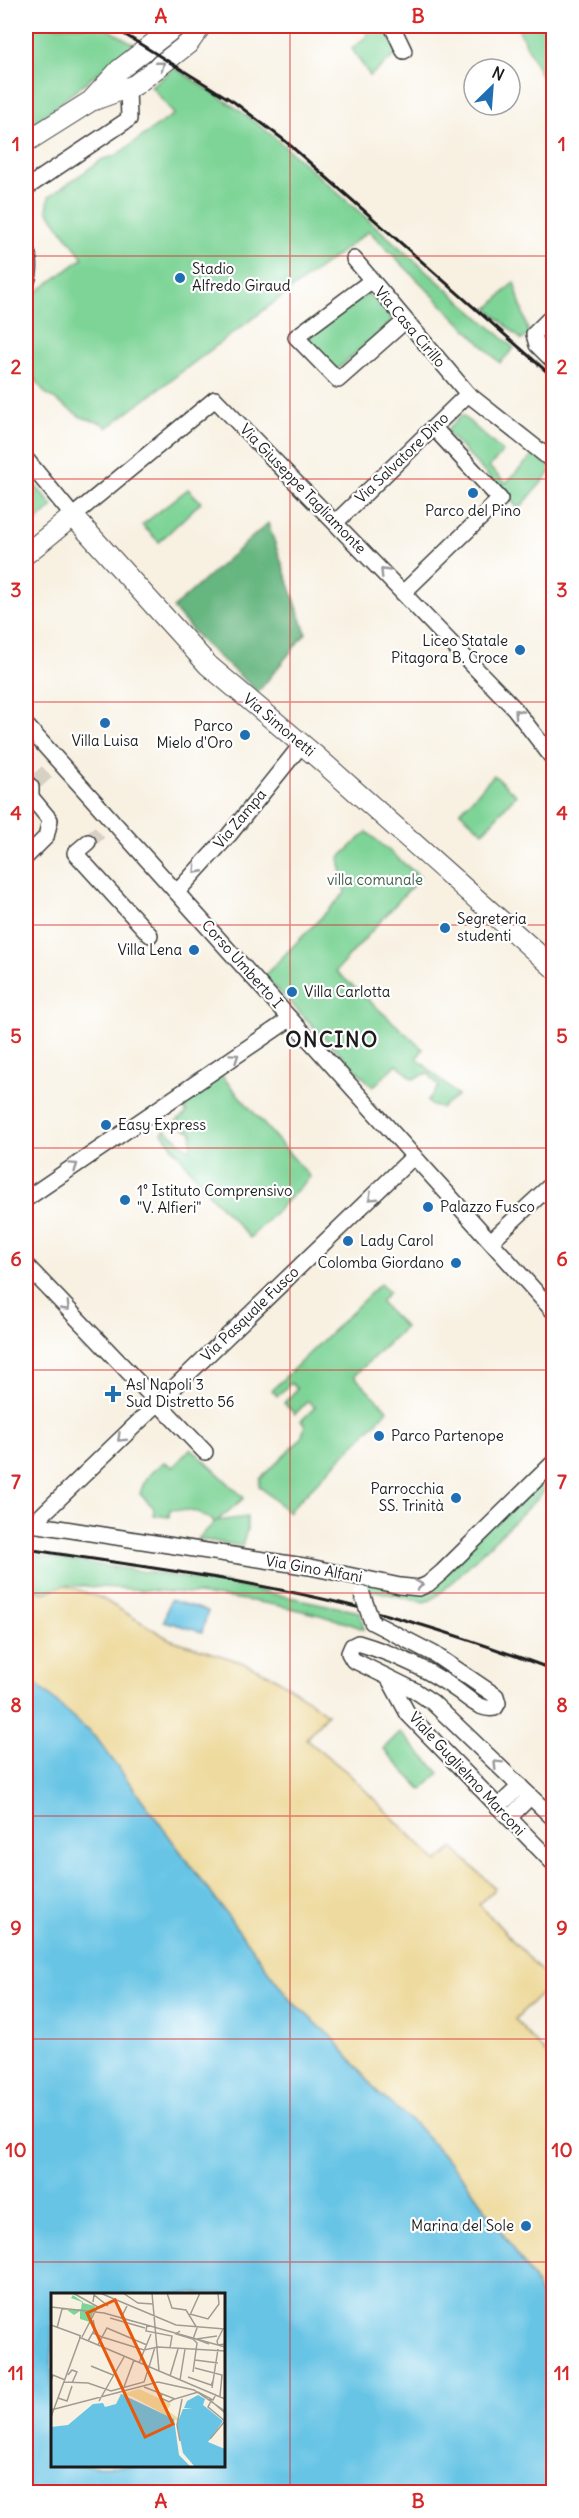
<svg xmlns="http://www.w3.org/2000/svg" width="579" height="2518" font-family="Delius,sans-serif">
  <rect width="100%" height="100%" fill="#fff"/>
  <filter id="ink" filterUnits="userSpaceOnUse"><feTurbulence type="fractalNoise" baseFrequency=".0167" numOctaves="2"/><feDisplacementMap in="SourceGraphic" scale="12" xChannelSelector="R" yChannelSelector="G"/><feConvolveMatrix kernelMatrix="1 2 1 2 8 2 1 2 1" color-interpolation-filters="sRGB"/></filter>
  <filter id="wash" filterUnits="userSpaceOnUse"><feTurbulence type="fractalNoise" baseFrequency=".008" numOctaves="4" result="noise"/><feDisplacementMap in="SourceGraphic" scale="24" xChannelSelector="R" yChannelSelector="G"/><feGaussianBlur stdDeviation="1.35" result="paint"/><feColorMatrix in="noise" values="0 0 0 0 0 0 0 0 0 0 0 0 0 0 0 0 0 1.4 0 .05"/><feComposite in="paint" operator="in"/></filter>
  <g filter="url(#wash)">
    <rect width="100%" height="100%" fill="#f8f1e2"/>
    <g fill="#7ed497" stroke="#4d785a" stroke-width="1.5">
      <polygon points="26,26 103,26 134,44 26,130"/>
      <polygon points="362,26 389,26 398,53 370,76 352,49 368,35"/>
      <polygon points="517,26 553,26 553,100"/>
      <polygon points="175,68 235,107 273,136 514,348 500,363 369,231 107,428 104,424 81,417 45,393 26,366 26,300 83,258 47,210 49,197 103,159 115,156 174,114 151,86"/>
      <polygon points="514,282 529,334 522,340 488,309"/>
      <polygon points="368,293 393,320 337,370 306,339"/>
      <polygon points="462,415 503,452 489,467 506,483 534,454 553,469 519,509 446,431"/>
      <polygon points="26,475 53,506 26,531"/>
      <polygon points="188,489 201,502 159,542 142,525"/>
      <polygon points="494,775 516,795 483,832 460,812"/>
      <polygon points="367,832 420,877 336,971 423,1049 417,1058 458,1096 441,1108 432,1106 427,1101 439,1087 428,1073 413,1079 397,1064 373,1087 264,976 345,893 339,858"/>
      <polygon points="221,1075 310,1177 250,1238 209,1194 162,1133 165,1129 190,1150 192,1132 174,1123 187,1113 180,1103"/>
      <polygon points="380,1284 389,1292 380,1302 405,1327 354,1376 388,1410 288,1512 259,1486 260,1479 301,1439 305,1425 301,1421 315,1407 308,1401 295,1414 284,1403 297,1389 291,1383 277,1396 272,1390"/>
      <path d="M191 1448 244 1498 217 1521 247 1517V1530L242 1546 198 1539 215 1522 198 1512 170 1509 169 1517 153 1515 154 1508 140 1494C144 1479 151 1471 164 1462L173 1467Z"/>
      <polygon points="553,1462 553,1483 445,1589 431,1600 423,1602 362,1588 362,1577 419,1588"/>
      <path d="M26 1554 228 1584 360 1612 364 1629C268 1594 165 1591 64 1585L45 1593 26 1589Z"/>
      <polygon points="400,1732 439,1773 422,1790 383,1749"/>
    </g>
    <polygon fill="#66b680" stroke="#41694e" stroke-width="1.5" points="268,523 306,633 258,692 203,643 173,608"/>
    <polygon fill="#eeda9e" stroke="#857b5d" stroke-width="1.5" points="64,1585 101,1598 169,1639 241,1662 271,1675 302,1695 327,1714 306,1739 348,1773 437,1862 453,1848 495,1888 479,1904 552,1983 515,2019 553,2062 553,2324 532,2276 463,2177 416,2125 379,2094 335,2040 290,2000 97,1739 26,1675 26,1589 45,1593"/>
    <g fill="#67c4e5" stroke="#427080" stroke-width="1.5" fill-rule="evenodd">
      <polygon points="170,1600 208,1611 202,1632 164,1621"/>
      <path d="M26 1675 97 1739 290 2000 335 2040 379 2094 416 2125 463 2177 532 2276 553 2324V2492H26ZM52 2294H224V2466H52Z"/>
    </g>
  </g>
  <g filter="url(#ink)">
    <g fill="none" stroke-linecap="round" stroke-linejoin="round">
      <g stroke="#d7d1c4" stroke-width="15" stroke-dasharray="15 8" stroke-linecap="butt">
        <polyline points="36,782 50,769"/>
        <polyline points="88,842 104,828"/>
      </g>
      <g stroke="#3d3c3a" stroke-width="18">
        <g id="minor">
          <polyline points="392,26 404,51"/>
          <polyline points="26,188 129,119 128,88"/>
          <path d="M26 250C31 260 30 274 26 284"/>
          <polyline points="354,259 468,394 554,462"/>
          <polyline points="371,281 296,337 338,380 405,321"/>
          <polyline points="554,314 534,334 537,345 554,362"/>
          <polyline points="26,459 73,516 215,399 514,708 554,760"/>
          <polyline points="336,522 468,394"/>
          <polyline points="403,593 500,499 434,428"/>
          <polyline points="26,725 554,1312"/>
          <polyline points="26,782 31,787 31,797 50,820 46,837 26,857"/>
          <polyline points="88,842 75,853 150,935"/>
          <polyline points="177,892 229,835 302,744"/>
          <polyline points="26,1199 290,1019"/>
          <polyline points="491,1241 554,1182"/>
          <polyline points="26,1265 205,1452"/>
          <polyline points="26,1523 310,1567 400,1586 419,1588 428,1584 442,1572 554,1462"/>
          <polyline points="38,1525 41,1516 414,1156"/>
          <path d="M372 1622 434 1654 496 1696 498 1703 495 1708C481 1711 469 1699 458 1691 427 1668 395 1654 358 1643L352 1646 349 1653 353 1660 414 1690 432 1702 554 1819"/>
          <polyline points="389,1679 408,1714 554,1864"/>
          <polyline points="498,1807 520,1786"/>
          <polyline points="509,1818 530,1797"/>
        </g>
      </g>
      <g stroke="#3d3c3a" stroke-width="22">
        <g id="major">
          <polyline points="94,100 135,85 189,43 201,26"/>
          <polyline points="26,142 91,101 119,70 176,26"/>
          <polyline points="26,554 73,516 208,665 317,757 554,968"/>
        </g>
      </g>
      <use href="#minor" stroke="#fff" stroke-width="15"/>
      <use href="#major" stroke="#fff" stroke-width="20"/>
      <g stroke="#1c1c1c" stroke-width="3">
        <polyline points="111,26 234,102 284,140 554,378"/>
        <path d="M26 1549C131 1565 237 1578 340 1603 413 1620 484 1644 554 1670"/>
      </g>
      <g stroke="#3d3c3a" stroke-width="18" stroke-linecap="butt">
        <polyline id="minor-bridge" points="362,1594 372,1622"/>
      </g>
      <use href="#minor-bridge" stroke="#fff" stroke-width="15"/>
    </g>
    <defs><path id="oneway-chevron" d="M-2-3.5L2.5 0L-2 3.5" fill="none" stroke-width="1.6" stroke-linecap="round" stroke-linejoin="round" transform="scale(1.5)"/></defs>
    <g stroke="#999">
      <use href="#oneway-chevron" transform="translate(161 65) rotate(-38)"/>
      <use href="#oneway-chevron" transform="translate(384 572) rotate(-134)"/>
      <use href="#oneway-chevron" transform="translate(518 713) rotate(-132)"/>
      <use href="#oneway-chevron" transform="translate(197 870) rotate(132)"/>
      <use href="#oneway-chevron" transform="translate(235 1057) rotate(-34)"/>
      <use href="#oneway-chevron" transform="translate(74 1166) rotate(-34)"/>
      <use href="#oneway-chevron" transform="translate(372 1197) rotate(136)"/>
      <use href="#oneway-chevron" transform="translate(66 1307) rotate(46)"/>
      <use href="#oneway-chevron" transform="translate(121 1438) rotate(136)"/>
      <use href="#oneway-chevron" transform="translate(419 1585) rotate(-9)"/>
      <use href="#oneway-chevron" transform="translate(497 1764) rotate(-135)"/>
    </g>
  </g>
  <path fill="none" stroke="#d62828" stroke-width="1.5" stroke-opacity="0.55" d="M290 26V2492M26 256H554M26 479H554M26 702H554M26 925H554M26 1148H554M26 1370H554M26 1593H554M26 1816H554M26 2039H554M26 2262H554"/>
  <g fill="#1f6fb2" stroke="#fff" stroke-width="2">
    <circle cx="180" cy="278" r="6"/>
    <circle cx="473" cy="493" r="6"/>
    <circle cx="520" cy="650" r="6"/>
    <circle cx="105" cy="723" r="6"/>
    <circle cx="245" cy="735" r="6"/>
    <circle cx="445" cy="928" r="6"/>
    <circle cx="194" cy="950" r="6"/>
    <circle cx="292" cy="992" r="6"/>
    <circle cx="106" cy="1125" r="6"/>
    <circle cx="125" cy="1200" r="6"/>
    <circle cx="428" cy="1207" r="6"/>
    <circle cx="348" cy="1241" r="6"/>
    <circle cx="456" cy="1263" r="6"/>
    <path d="M110 1385h6v6h6v6h-6v6h-6v-6h-6v-6h6z"/>
    <circle cx="379" cy="1436" r="6"/>
    <circle cx="456" cy="1498" r="6"/>
    <circle cx="526" cy="2226" r="6"/>
  </g>
  <g text-anchor="middle" stroke-width="4.5" stroke-linejoin="round" paint-order="stroke">
    <g font-size="15" fill="#1c1c1c" stroke="#fff" text-anchor="start">
      <text x="192" y="274">Stadio<tspan x="192" dy="17">Alfredo Giraud</tspan></text>
      <text x="473" y="516" text-anchor="middle">Parco del Pino</text>
      <text x="508" y="646" text-anchor="end">Liceo Statale<tspan x="508" dy="17">Pitagora B. Croce</tspan></text>
      <text x="233" y="731" text-anchor="end">Parco<tspan x="233" dy="17">Mielo d'Oro</tspan></text>
      <text x="105" y="746" text-anchor="middle">Villa Luisa</text>
      <text x="457" y="924">Segreteria<tspan x="457" dy="17">studenti</tspan></text>
      <text x="182" y="955" text-anchor="end">Villa Lena</text>
      <text x="304" y="997">Villa Carlotta</text>
      <text x="118" y="1130">Easy Express</text>
      <text x="137" y="1196">1° Istituto Comprensivo<tspan x="137" dy="17">"V. Alfieri"</tspan></text>
      <text x="440" y="1212">Palazzo Fusco</text>
      <text x="360" y="1246">Lady Carol</text>
      <text x="444" y="1268" text-anchor="end">Colomba Giordano</text>
      <text x="126" y="1390">Asl Napoli 3<tspan x="126" dy="17">Sud Distretto 56</tspan></text>
      <text x="391" y="1441">Parco Partenope</text>
      <text x="444" y="1494" text-anchor="end">Parrocchia<tspan x="444" dy="17">SS. Trinità</tspan></text>
      <text x="514" y="2231" text-anchor="end">Marina del Sole</text>
    </g>
    <g font-size="15" fill="#1c1c1c" stroke="#fff">
      <text transform="translate(410 327) rotate(50)" y="5">Via Casa Cirillo</text>
      <text transform="translate(402 458) rotate(-44)" y="5">Via Salvatore Dino</text>
      <text transform="translate(303 489) rotate(46)" y="5">Via Giuseppe Tagliamonte</text>
      <text transform="translate(279 725) rotate(40)" y="5">Via Simonetti</text>
      <text transform="translate(240 819) rotate(-50)" y="5">Via Zampa</text>
      <text transform="translate(242 964) rotate(48)" y="5">Corso Umberto I</text>
      <text transform="translate(250 1314) rotate(-44)" y="5">Via Pasquale Fusco</text>
      <text transform="translate(314 1569) rotate(10)" y="5">Via Gino Alfani</text>
      <text transform="translate(467 1774) rotate(47)" y="5">Viale Guglielmo Marconi</text>
    </g>
    <g font-size="15" fill="#3e5c47" stroke="#fff">
      <text x="375" y="885">villa comunale</text>
    </g>
    <g font-size="21" font-weight="bold" letter-spacing="1.5" fill="#1c1c1c" stroke="#fff">
      <text x="332" y="1047">ONCINO</text>
    </g>
  </g>
  <g transform="translate(51 2293)">
    <rect width="174" height="174" fill="#f8f1e2"/>
    <path d="M22 2 32 9V10L44 13 39 29 29 26V18L23 22 16 17 30 16 31 9 20 5Z" fill="#7ed497"/>
    <path d="M88 96 120 111 116 117 127 125 126 128 80 103 67 102Z" fill="#eeda9e"/>
    <path d="M70 101 123 126 128 162 140 174H0V134L17 132 42 111 52 110 54 114 65 111ZM147 102 154 106 152 112 172 128 157 149 174 156V174H144L132 160 126 131 132 116H142L133 115 136 108Z" fill="#67c4e5"/>
    <path fill="none" stroke="#a09c93" stroke-width="1.5" d="M22 0 47 14M49 0 125 32 174 36M72 0 87 10 102 11M101 0 108 78M116 0 121 15 135 17 146 35 142 46 146 50 142 79M42 9 43 2 57 13M76 13 70 25 96 32M0 14 53 20 174 54M139 21 157 26 168 11 167 1M139 22 149 0M59 25 94 35M0 32 30 43M96 32 95 38 121 43 119 55M6 35 11 16H15M172 36 166 48 167 52 174 51M129 38 125 41 142 46M42 40 51 44 56 35 96 52M28 44 47 52 51 44 93 57 107 54 174 58M31 44 47 13M37 48 44 36 42 27M158 51 145 46 166 43M47 52 174 106M144 67 167 70M88 70 100 41M40 73 62 82M98 74 104 54M144 75 171 82 169 103M17 82 21 77 26 79 21 90M119 83 127 56M137 84 160 92 162 88M129 87 134 56M0 88 2 82 14 87M13 89 37 90 60 98 93 89 98 74M73 94 83 67M93 94 124 106 147 99 162 107 165 101M161 95 167 56M111 100 110 105 118 109 123 106M7 105 16 108 21 93M158 106 174 120M48 108 73 64M160 108 157 114 174 128M0 117 107 89 143 97 174 118M0 124 29 45M159 146 174 128M129 148 126 132 131 106"/>
    <path fill="#e8590c" fill-opacity="0.15" stroke="#e8590c" stroke-width="3" d="M64 7 122 131 94 144 36 20Z"/>
    <rect width="174" height="174" fill="none" stroke="#1c1c1c" stroke-width="3"/>
  </g>
  <rect width="579" height="2518" fill="none" stroke="#fff" stroke-width="66"/>
  <g transform="translate(492 87) rotate(25)"><circle r="28" fill="#ffffff" stroke="#a4a4a4" stroke-width="1.5"/>
  <path d="M0-4.5L10 22L0 15L-10 22Z" fill="#1f6fb2"/>
  <text y="-9" font-size="16" font-weight="bold" text-anchor="middle" fill="#1c1c1c">N</text>
  </g>
  <rect x="33" y="33" width="513" height="2452" fill="none" stroke="#d62828" stroke-width="2"/>
  <g font-size="20" text-anchor="middle" font-weight="bold" fill="#d62828">
    <text x="161" y="23">A</text>
    <text x="418" y="23">B</text>
    <text x="16" y="151">1</text>
    <text x="562" y="151">1</text>
    <text x="16" y="374">2</text>
    <text x="562" y="374">2</text>
    <text x="16" y="597">3</text>
    <text x="562" y="597">3</text>
    <text x="16" y="820">4</text>
    <text x="562" y="820">4</text>
    <text x="16" y="1043">5</text>
    <text x="562" y="1043">5</text>
    <text x="16" y="1266">6</text>
    <text x="562" y="1266">6</text>
    <text x="16" y="1489">7</text>
    <text x="562" y="1489">7</text>
    <text x="16" y="1712">8</text>
    <text x="562" y="1712">8</text>
    <text x="16" y="1935">9</text>
    <text x="562" y="1935">9</text>
    <text x="16" y="2157">10</text>
    <text x="562" y="2157">10</text>
    <text x="16" y="2380">11</text>
    <text x="562" y="2380">11</text>
    <text x="161" y="2508">A</text>
    <text x="418" y="2508">B</text>
  </g>
</svg>
